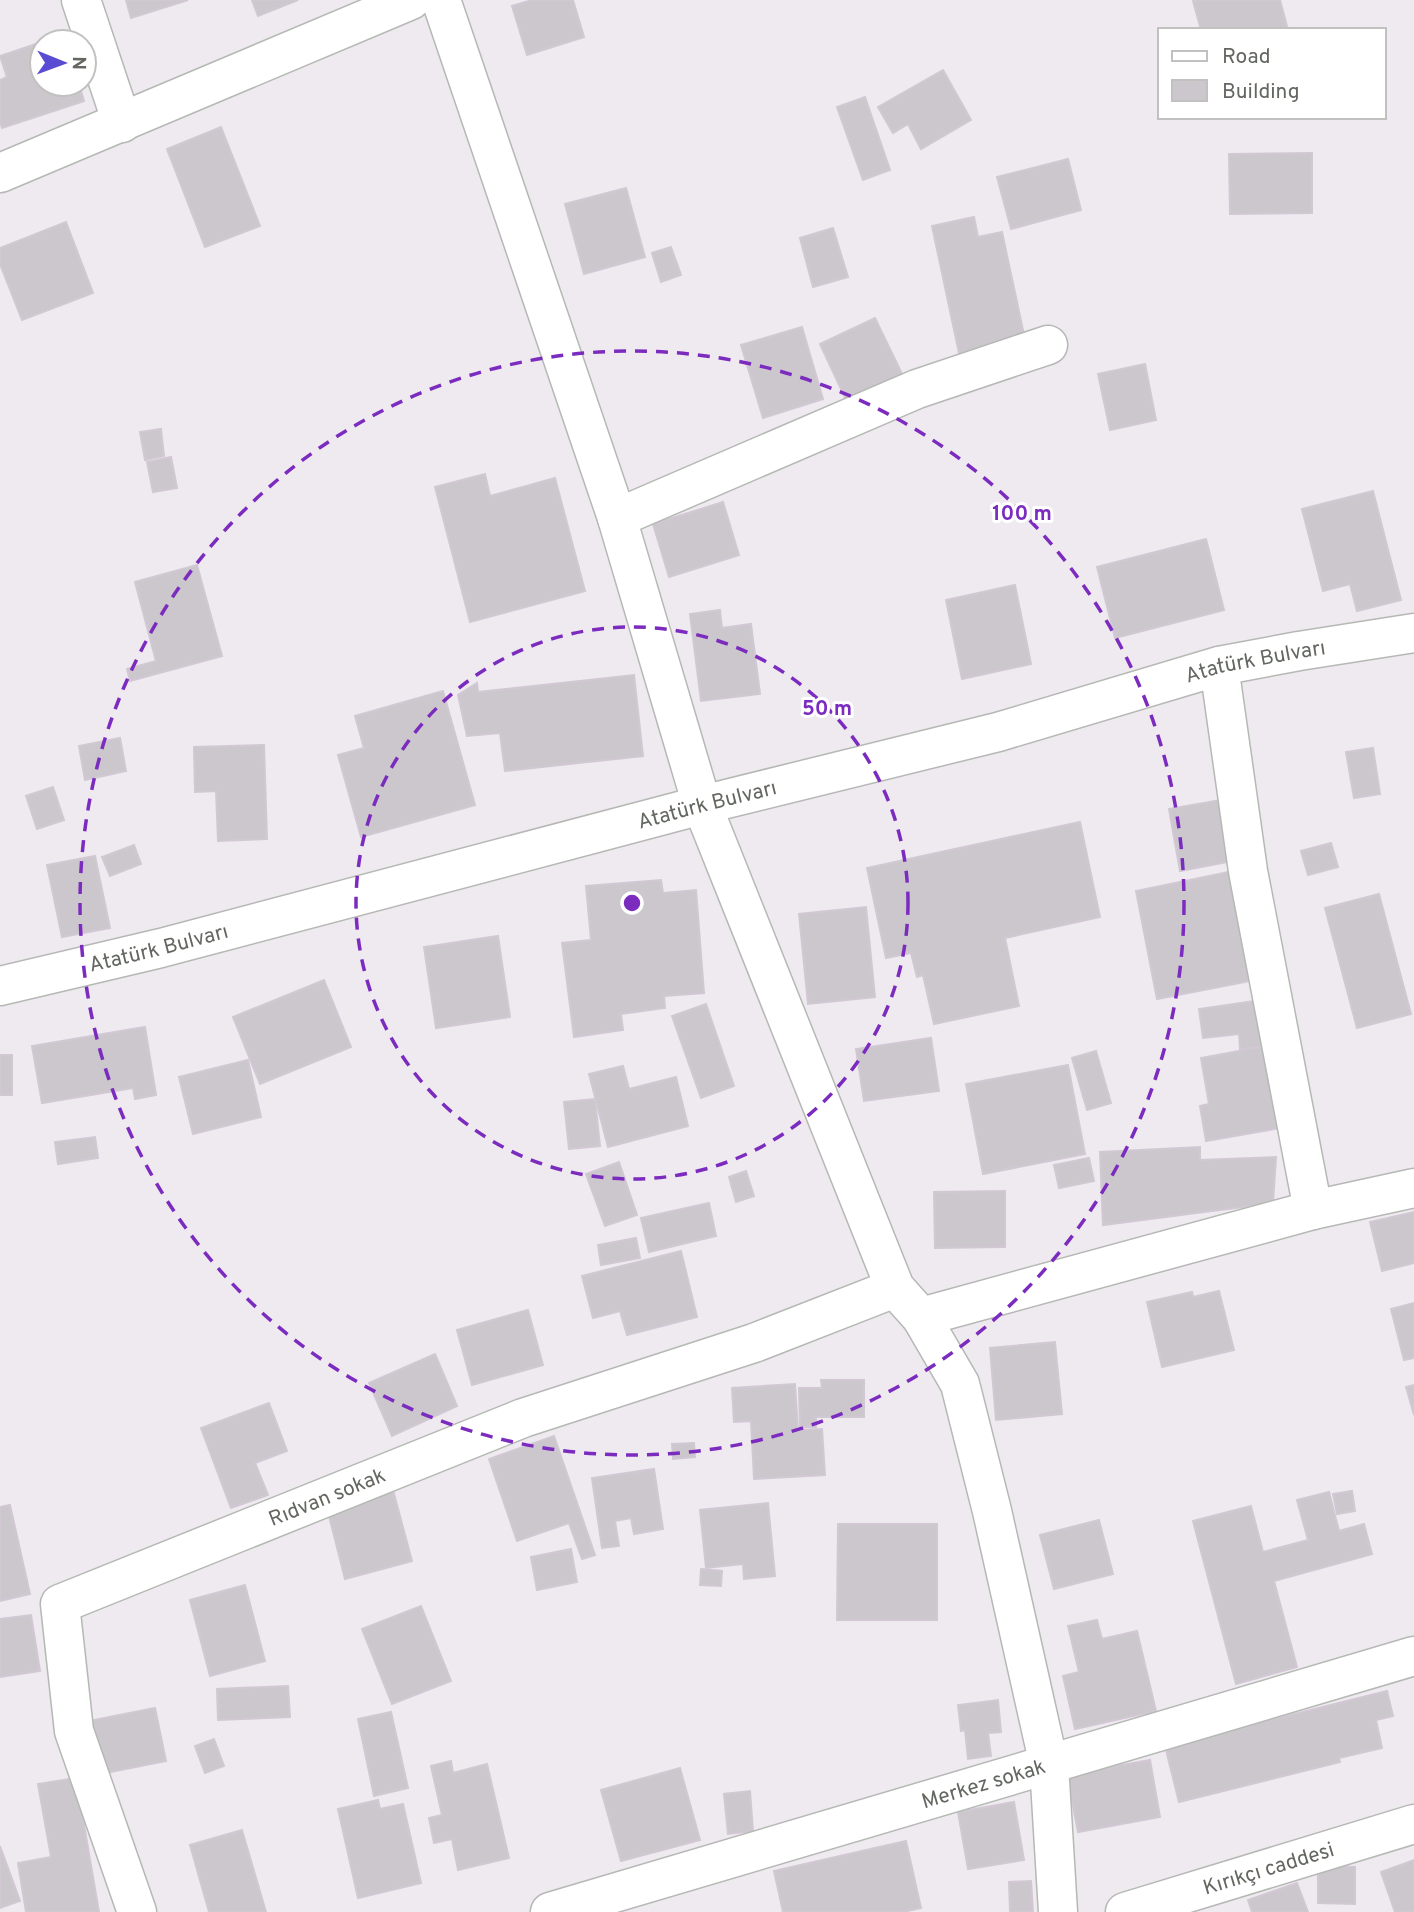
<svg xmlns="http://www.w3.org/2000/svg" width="1414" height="1912" font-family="Overpass,sans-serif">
  <rect width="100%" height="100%" fill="#efe9f0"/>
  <g fill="#ccc7cd" stroke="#d1c8d4" stroke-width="2">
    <polygon points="126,0 188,0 131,18"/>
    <polygon points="252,0 298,0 258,16"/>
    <polygon points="532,0 573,0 584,37 527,55 512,6"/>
    <polygon points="1198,0 1280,0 1288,30 1201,30 1193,1"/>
    <polygon points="42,42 42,84 79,84 84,101 2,128 0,121 0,80 7,77 0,56"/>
    <polygon points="943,70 971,120 921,149 908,124 893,133 878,107"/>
    <polygon points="865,97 890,170 863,180 837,107"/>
    <polygon points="221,127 260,226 205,247 167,149"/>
    <polygon points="1312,153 1312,213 1230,214 1229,154"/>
    <polygon points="1068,159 1081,210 1011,229 997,177"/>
    <polygon points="626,188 645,257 584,274 565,204"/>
    <polygon points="974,217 978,237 1002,232 1026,344 960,358 932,226"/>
    <polygon points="66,222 93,293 22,320 0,264 0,248"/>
    <polygon points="833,228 848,277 813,287 800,238"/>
    <polygon points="671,247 681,275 661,282 652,253"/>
    <polygon points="875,318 903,376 847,402 820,344"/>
    <polygon points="802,327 823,399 763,418 741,345"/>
    <polygon points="1145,364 1156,420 1110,430 1098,374"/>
    <polygon points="161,429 164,456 145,460 140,432"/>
    <polygon points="171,457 177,488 153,492 147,462"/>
    <polygon points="485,474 490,496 555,478 585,591 470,622 435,487"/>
    <polygon points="1373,491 1401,600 1357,611 1350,584 1323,591 1302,509"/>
    <polygon points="723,502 739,555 669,577 653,524"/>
    <polygon points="1206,539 1224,610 1115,638 1097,567"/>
    <polygon points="197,565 222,656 130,681 127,669 156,661 135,582"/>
    <polygon points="1015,585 1031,664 962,679 946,600"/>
    <polygon points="720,610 722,628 751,624 760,694 701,701 690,614"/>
    <polygon points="634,675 643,756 505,771 500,733 467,736 458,695 477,683 478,692"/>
    <polygon points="443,691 475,805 361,837 338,755 364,748 355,716"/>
    <polygon points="120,738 126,771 85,780 79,746"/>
    <polygon points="264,745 267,839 218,841 216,791 195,792 194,747"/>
    <polygon points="1373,748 1380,794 1354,798 1346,752"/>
    <polygon points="53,787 64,820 37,829 26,796"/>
    <polygon points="1227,799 1238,860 1180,871 1169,809"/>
    <polygon points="1080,822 1100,917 1005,938 1019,1006 934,1024 923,975 917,977 911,953 886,958 867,868"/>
    <polygon points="1331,843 1338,867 1308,875 1301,851"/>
    <polygon points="134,845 141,864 110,876 102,857"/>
    <polygon points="95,856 110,928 62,937 47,865"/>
    <polygon points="1229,872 1250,981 1157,999 1136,891"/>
    <polygon points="661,880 663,893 696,890 704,993 664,996 665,1008 621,1014 623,1030 574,1037 562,943 591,940 586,886"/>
    <polygon points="1379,894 1411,1014 1357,1028 1325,908"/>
    <polygon points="866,907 875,997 808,1004 799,914"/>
    <polygon points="498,936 510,1017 436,1028 424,947"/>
    <polygon points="324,980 351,1047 260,1084 233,1017"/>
    <polygon points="1255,1001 1261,1047 1240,1049 1239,1034 1203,1038 1199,1009"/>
    <polygon points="706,1004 734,1086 701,1098 672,1016"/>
    <polygon points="145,1027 156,1095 135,1099 133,1088 42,1103 32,1046"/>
    <polygon points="931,1038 939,1091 864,1101 856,1049"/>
    <polygon points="1266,1046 1280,1128 1206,1141 1200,1106 1209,1104 1201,1058"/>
    <polygon points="1096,1051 1111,1103 1087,1110 1072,1058"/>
    <rect x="0" y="1055" width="12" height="40"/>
    <polygon points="248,1060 261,1117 193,1134 179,1077"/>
    <polygon points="1068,1065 1085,1154 983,1174 966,1084"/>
    <polygon points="623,1066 629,1089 676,1077 688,1126 608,1147 589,1074"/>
    <polygon points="595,1099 600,1146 569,1149 564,1102"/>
    <polygon points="95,1137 98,1158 58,1164 55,1142"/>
    <polygon points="1200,1147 1200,1160 1276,1157 1273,1203 1103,1225 1100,1152"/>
    <polygon points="1089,1158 1094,1181 1059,1188 1054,1165"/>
    <polygon points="619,1162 637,1215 605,1226 586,1174"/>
    <polygon points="746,1171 754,1196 736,1202 729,1177"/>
    <polygon points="1005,1191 1005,1247 935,1248 934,1192"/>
    <polygon points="709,1203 716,1236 649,1252 641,1218"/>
    <polygon points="1414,1212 1414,1263 1382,1271 1370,1222"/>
    <polygon points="636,1238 640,1258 601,1265 598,1245"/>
    <polygon points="681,1251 697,1317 627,1335 620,1311 593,1318 582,1276"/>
    <polygon points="1219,1291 1234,1350 1162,1367 1147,1302 1192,1292 1193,1297"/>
    <polygon points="1414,1303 1414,1358 1404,1360 1391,1309"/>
    <polygon points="528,1310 543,1365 472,1385 457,1330"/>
    <polygon points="1055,1342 1062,1414 996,1420 990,1348"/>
    <polygon points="435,1354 457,1406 392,1436 369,1383"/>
    <polygon points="821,1380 864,1380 864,1417 816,1417 816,1427 800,1427 799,1388 822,1388"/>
    <polygon points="795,1384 798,1430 822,1429 825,1475 754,1479 751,1421 734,1422 732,1388"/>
    <polygon points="1414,1385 1414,1415 1406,1387"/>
    <polygon points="269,1403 287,1451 255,1463 268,1495 231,1508 201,1428"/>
    <polygon points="554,1436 595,1555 582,1559 569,1523 517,1541 489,1459"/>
    <polygon points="694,1443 695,1457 673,1459 672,1444"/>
    <polygon points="654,1469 663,1529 634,1534 631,1518 615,1521 619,1546 602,1548 592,1478"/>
    <polygon points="393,1490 412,1561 345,1579 327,1508"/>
    <polygon points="1352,1491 1355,1511 1337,1514 1333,1494"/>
    <polygon points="1329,1492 1339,1531 1364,1524 1372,1554 1274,1581 1297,1667 1236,1684 1193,1521 1251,1506 1263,1552 1308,1540 1297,1500"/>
    <polygon points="768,1503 775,1576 744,1579 743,1564 706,1568 700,1510"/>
    <polygon points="10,1505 30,1594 0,1601 0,1507"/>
    <polygon points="1099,1520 1113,1574 1054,1589 1040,1535"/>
    <polygon points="838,1524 937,1524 937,1620 837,1620"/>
    <polygon points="571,1549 577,1582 537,1590 531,1557"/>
    <polygon points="701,1569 722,1571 721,1586 700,1585"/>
    <polygon points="245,1585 265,1661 210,1676 190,1600"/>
    <polygon points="421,1606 451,1681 392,1704 362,1629"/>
    <polygon points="31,1615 40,1671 0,1677 0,1619"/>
    <polygon points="1097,1620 1102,1639 1137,1631 1156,1711 1075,1729 1063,1676 1079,1672 1068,1626"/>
    <polygon points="288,1686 290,1717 218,1720 217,1689"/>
    <polygon points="1387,1691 1393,1716 1376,1720 1382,1748 1339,1758 1340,1762 1179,1802 1165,1746"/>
    <polygon points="998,1700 1001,1732 988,1733 991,1756 968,1759 965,1730 961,1731 958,1705"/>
    <polygon points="155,1708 166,1761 100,1774 89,1721"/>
    <polygon points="391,1712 408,1788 374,1796 358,1719"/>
    <polygon points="214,1739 224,1766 205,1773 195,1746"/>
    <polygon points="1150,1760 1160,1817 1078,1832 1067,1775"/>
    <polygon points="451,1761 453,1773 487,1764 509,1858 458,1870 452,1839 434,1843 429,1818 442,1815 431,1766"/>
    <polygon points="680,1768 700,1840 621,1861 601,1790"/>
    <polygon points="76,1778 99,1912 26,1912 18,1863 51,1857 38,1784"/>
    <polygon points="750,1791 753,1831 728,1834 724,1794"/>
    <polygon points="378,1800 380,1809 403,1804 421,1883 358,1898 338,1809"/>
    <polygon points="1014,1802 1024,1860 968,1869 958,1812"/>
    <polygon points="242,1830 266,1912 209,1912 190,1845"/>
    <polygon points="906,1841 921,1908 903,1912 783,1912 774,1871"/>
    <polygon points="0,1846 20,1901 0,1908"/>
    <polygon points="1414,1860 1414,1912 1395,1912 1381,1872"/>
    <polygon points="1318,1866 1355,1867 1355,1904 1318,1903"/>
    <polygon points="1031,1881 1033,1912 1010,1912 1009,1882"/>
    <polygon points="1297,1883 1308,1912 1252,1912 1248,1900"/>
  </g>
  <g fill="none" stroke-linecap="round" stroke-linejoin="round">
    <g stroke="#b5b9b4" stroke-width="41">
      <g id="street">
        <polyline points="81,0 122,123"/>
        <polyline points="441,0 617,518 702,805 895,1288 921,1317 960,1384 992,1511 1049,1765 1058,1912"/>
        <polyline points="0,173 411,0"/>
        <polyline points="617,518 917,389 1048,345"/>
        <polyline points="1219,666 1248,871 1313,1210"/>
        <polyline points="921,1317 1313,1210 1414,1188"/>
        <path id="s1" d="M137 1912 74 1731 60 1604 523 1418 754 1343 895 1288"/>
        <path id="s2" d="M550 1912 1414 1656"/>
        <path id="s3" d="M1125 1912 1414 1824"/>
      </g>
    </g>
    <g stroke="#b5b9b3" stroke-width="41">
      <g id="secondary">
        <path id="s4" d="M0 986 161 948 702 805 998 732 1219 666 1299 651 1414 633"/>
      </g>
    </g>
    <use href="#street" stroke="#fff" stroke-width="38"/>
    <use href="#secondary" stroke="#fff" stroke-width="38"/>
  </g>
  <g fill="none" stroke="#7b2cbf" stroke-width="3.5" stroke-dasharray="12 9">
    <circle cx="632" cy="903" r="276"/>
    <circle cx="632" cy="903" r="552"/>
  </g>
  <g text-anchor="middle" stroke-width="6" stroke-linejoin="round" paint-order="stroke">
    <g font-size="21" fill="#636760" stroke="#fff">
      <text dy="7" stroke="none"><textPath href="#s4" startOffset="1297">Atatürk Bulvarı</textPath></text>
      <text dy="7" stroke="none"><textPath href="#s4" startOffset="730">Atatürk Bulvarı</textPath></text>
      <text dy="7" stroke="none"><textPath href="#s4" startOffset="163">Atatürk Bulvarı</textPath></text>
      <text dy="7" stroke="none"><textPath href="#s1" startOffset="607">Rıdvan sokak</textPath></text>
      <text dy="7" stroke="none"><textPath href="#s2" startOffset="452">Merkez sokak</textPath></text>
      <text dy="7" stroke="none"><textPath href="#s3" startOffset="150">Kırıkçı caddesi</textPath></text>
    </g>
  </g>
  <circle cx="632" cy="903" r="10" fill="#7b2cbf" stroke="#fff" stroke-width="3.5"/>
  <g font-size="21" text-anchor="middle" font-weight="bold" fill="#7b2cbf" stroke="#fff" stroke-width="6" stroke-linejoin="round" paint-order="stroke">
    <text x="1022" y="520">100 m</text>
    <text x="827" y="715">50 m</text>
  </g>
  <rect x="1158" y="28" width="228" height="91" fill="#ffffff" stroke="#c1c2bf" stroke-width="2"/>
  <rect x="1172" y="51" width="35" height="10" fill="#ffffff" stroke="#c1c2bf" stroke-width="2"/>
  <text x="1222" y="63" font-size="21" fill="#636760">Road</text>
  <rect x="1172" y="80" width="35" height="21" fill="#ccc7cd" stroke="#c1c2bf" stroke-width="2"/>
  <text x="1222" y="98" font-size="21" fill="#636760">Building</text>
  <g transform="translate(63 63) rotate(91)"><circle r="33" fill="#ffffff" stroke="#c1c2bf" stroke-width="2"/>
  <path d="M0-5L12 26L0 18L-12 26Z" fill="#5a4bd3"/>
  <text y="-10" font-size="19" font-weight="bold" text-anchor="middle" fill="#636760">N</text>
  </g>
</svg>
